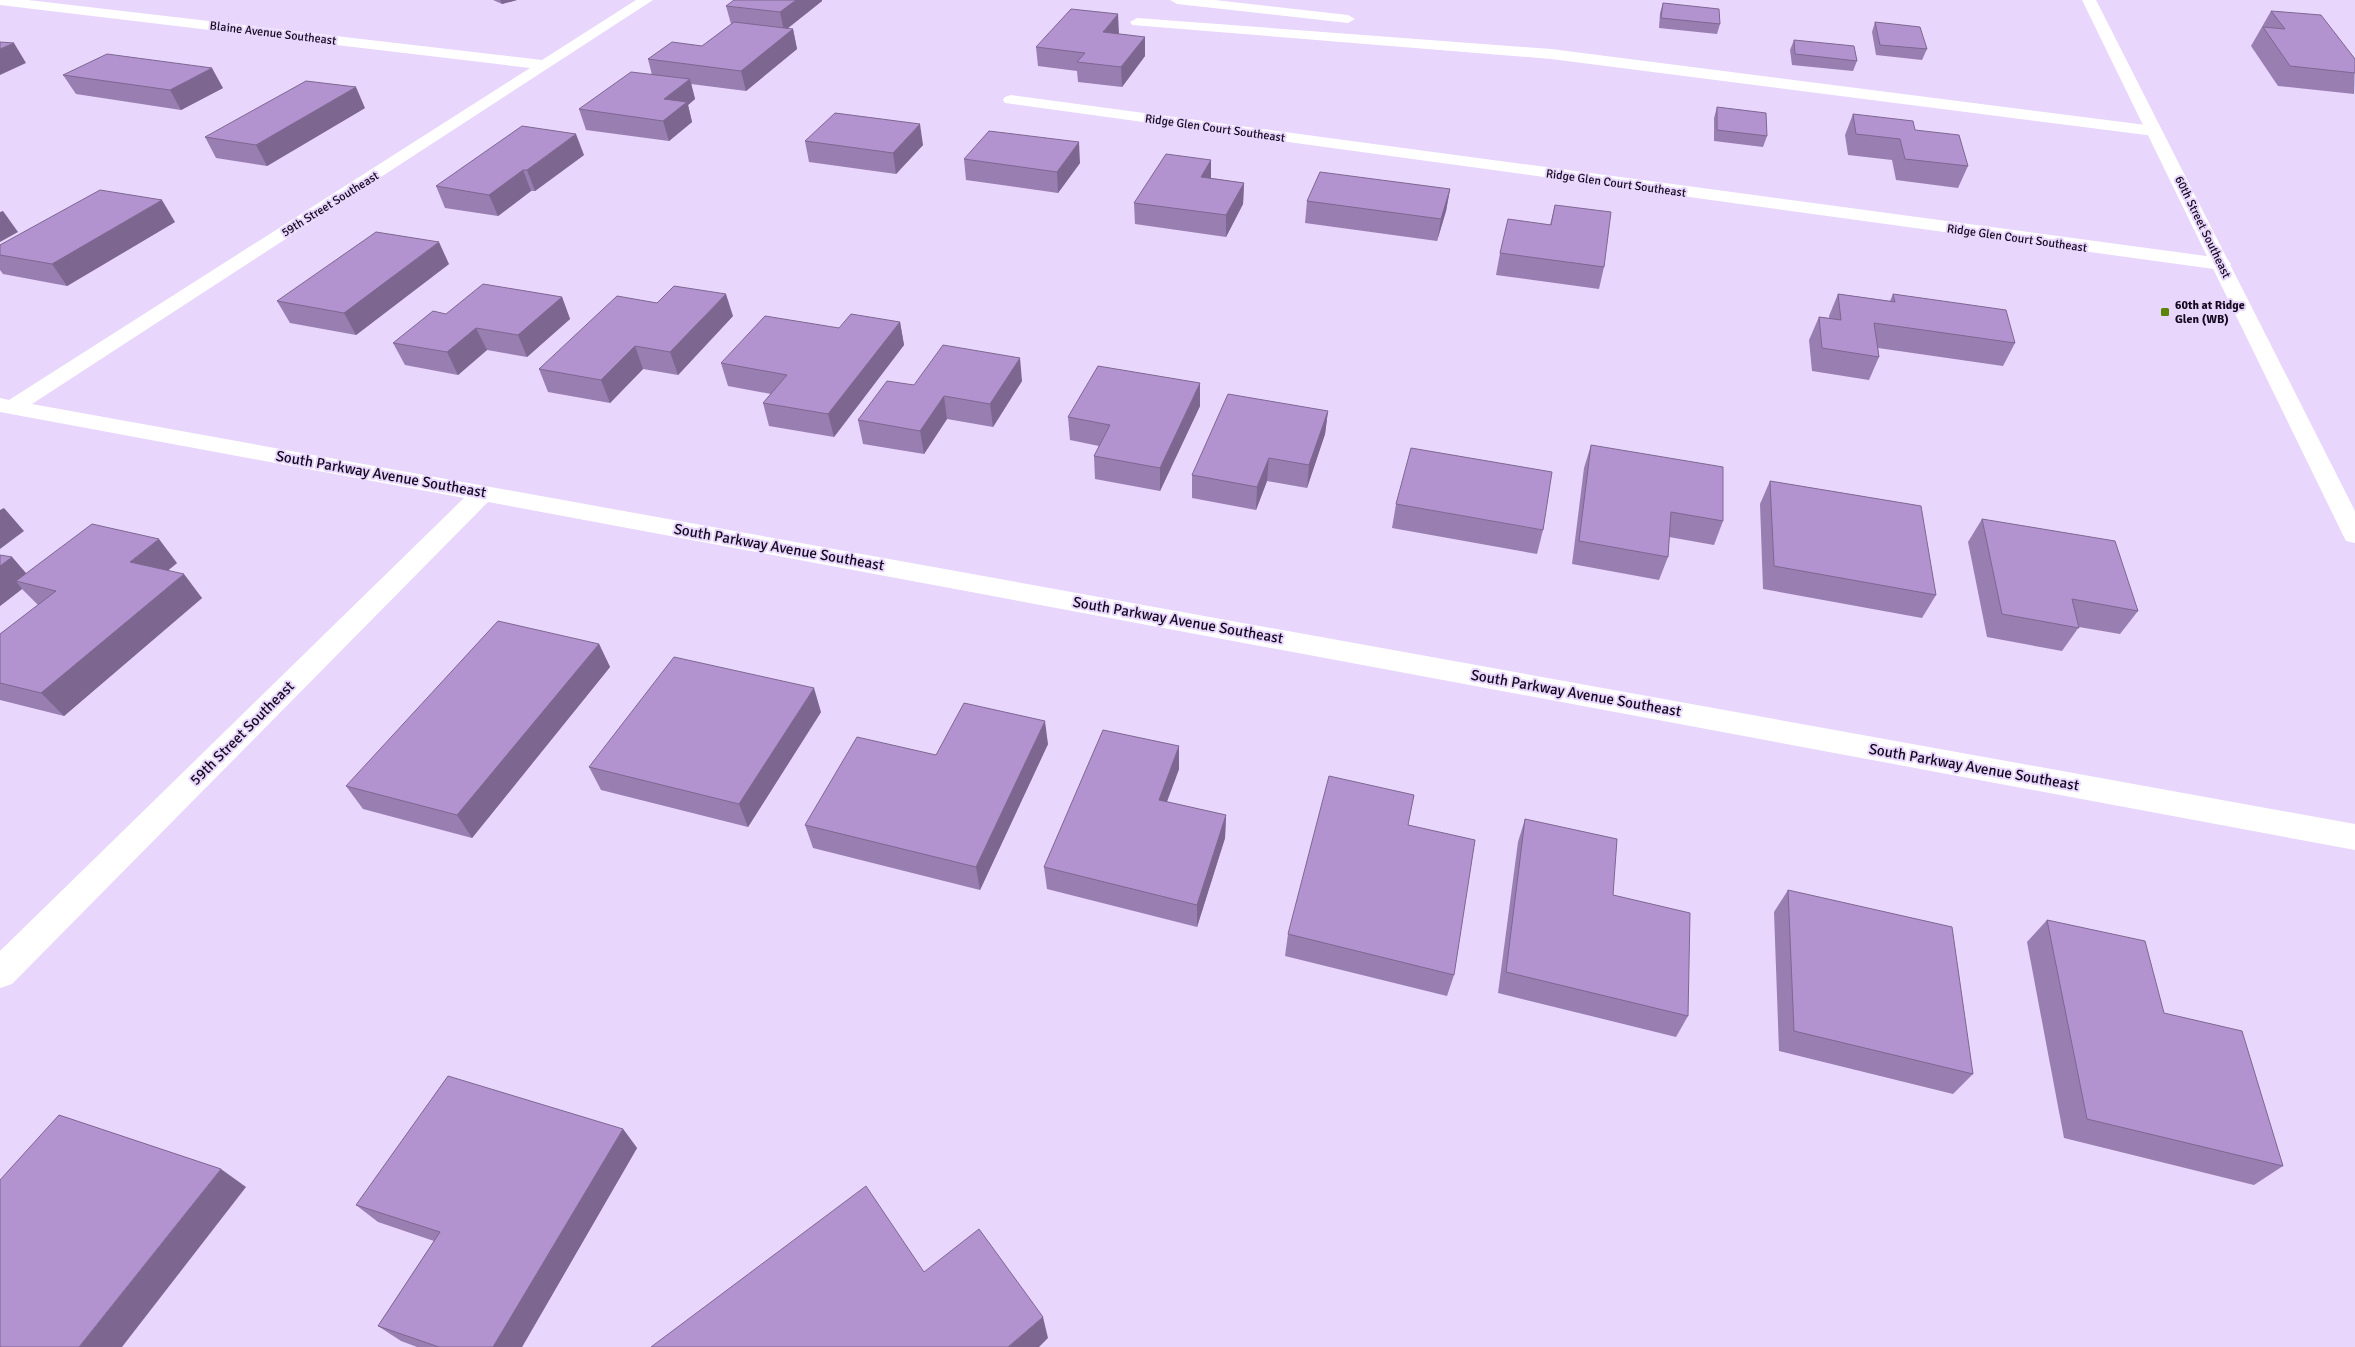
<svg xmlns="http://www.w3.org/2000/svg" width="2355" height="1347" font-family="Signika,sans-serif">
  <rect width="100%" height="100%" fill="#e9d6fc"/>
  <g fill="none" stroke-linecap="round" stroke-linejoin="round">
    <g fill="#fff" fill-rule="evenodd">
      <polygon points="1170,0 1215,0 1348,15 1355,19 1348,23 1177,4"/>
      <polygon points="1137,18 1551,49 2154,126 2160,127 2162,131 2160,135 2154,136 1551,59 1132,25 1130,22"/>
    </g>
    <g fill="#fff" fill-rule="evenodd">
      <polygon points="0,0 28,0 542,60 636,0 653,0 32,404 2355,824 2355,850 488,502 12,984 0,988 0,951 464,498 0,412 0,398 9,400 530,68 0,5"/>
      <polygon points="1011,95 2221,258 2228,260 2231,264 2228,268 2221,270 1005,103 1003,100 1005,97"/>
    </g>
    <polygon fill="#fff" fill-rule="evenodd" points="2082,0 2096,0 2355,511 2355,543 2346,541 2343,535"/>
  </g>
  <g fill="#997eb2">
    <polygon points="493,0 517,0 502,4"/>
    <polygon points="822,1 787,29 793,29 797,49 746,91 691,84 695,99 688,105 692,122 669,141 586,130 579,109 652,75 648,59 702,46 731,24 726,6"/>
    <polygon points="1663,3 1720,24 1717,34 1659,28 1660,13"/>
    <polygon points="2271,11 2355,59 2354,94 2278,86 2251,46"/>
    <polygon points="1875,22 1927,49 1922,60 1876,55 1872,32"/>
    <polygon points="1119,33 1118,34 1145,37 1145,56 1122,87 1078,82 1077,71 1038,66 1036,47"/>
    <polygon points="1794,40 1857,61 1853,71 1792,65 1790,50"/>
    <polygon points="63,75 223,88 181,110 76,94"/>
    <polygon points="1717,107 1767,136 1763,147 1714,141 1714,118"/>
    <polygon points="365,108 267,166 216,158 205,137"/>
    <polygon points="1853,114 1915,130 1968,166 1958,188 1896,180 1892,160 1848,155 1845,135"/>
    <polygon points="805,141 923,145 896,174 809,162"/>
    <polygon points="584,155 535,191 531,191 498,216 445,208 436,186"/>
    <polygon points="964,159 1080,163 1058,193 966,180"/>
    <polygon points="1211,160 1211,178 1244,183 1243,204 1226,237 1135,224 1134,203"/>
    <polygon points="1450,189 1446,211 1437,241 1305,223 1307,201"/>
    <polygon points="1555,205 1604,267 1599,289 1496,275 1500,253 1550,225"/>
    <polygon points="175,222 67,286 3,274 0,270 0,245"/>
    <polygon points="449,264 356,335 290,323 277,301"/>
    <polygon points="1838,294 1890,301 1893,294 2015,343 2003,366 1878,348 1879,357 1869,380 1812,371 1809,340 1819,317 1829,318 1829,316"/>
    <polygon points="562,297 570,319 527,357 487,350 458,375 405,365 393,343 446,314"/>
    <polygon points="733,316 678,375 643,369 610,403 548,392 539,369"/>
    <polygon points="900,322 904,345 834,437 769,426 763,403 771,394 728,386 721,363 839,328"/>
    <polygon points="1022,381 993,427 947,419 924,454 863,444 858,420 914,385"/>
    <polygon points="1200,406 1160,491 1095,479 1094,456 1099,446 1070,440 1068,417"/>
    <polygon points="1328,411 1325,434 1307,488 1267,481 1256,510 1192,498 1192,475"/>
    <polygon points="1591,445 1723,521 1714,545 1669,537 1668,557 1659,580 1572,564 1584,468"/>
    <polygon points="1770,481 1936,595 1922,618 1763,589 1760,504"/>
    <polygon points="1396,504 1543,530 1537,554 1392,528"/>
    <polygon points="1982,519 2138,611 2120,634 2079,627 2062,651 1987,637 1968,542"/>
    <polygon points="12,557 26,574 177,563 167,571 202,598 64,716 0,700 0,634 38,605 22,589 0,606"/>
    <polygon points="599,644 610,667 472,838 363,809 346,786"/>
    <polygon points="821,712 748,827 601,790 589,767"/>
    <polygon points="1048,744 980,890 813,848 805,825 936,755"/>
    <polygon points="1179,769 1167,802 1226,815 1225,838 1197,927 1047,889 1044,867"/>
    <polygon points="1525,819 1613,895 1688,1016 1676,1037 1498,993 1518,842"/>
    <polygon points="1408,825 1454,975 1447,996 1285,956 1288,934"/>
    <polygon points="1788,890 1973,1074 1953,1094 1779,1051 1774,912"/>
    <polygon points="2047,920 2164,1013 2283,1166 2254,1185 2064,1138 2027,942"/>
    <polygon points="623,1129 637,1148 522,1347 417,1347 401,1341 378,1326 434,1241 378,1222 356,1205"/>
  </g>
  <g fill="#7d6791">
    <polygon points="500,0 517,0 502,4"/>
    <polygon points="796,0 822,0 822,1 784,31 780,12"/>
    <polygon points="1118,14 1119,33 1104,51 1103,32"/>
    <polygon points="793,29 797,49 746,91 741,71"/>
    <polygon points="1145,37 1145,56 1122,87 1121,67"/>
    <polygon points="14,43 26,63 0,75 0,49"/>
    <polygon points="212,68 223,88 181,110 170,90"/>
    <polygon points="690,79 695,99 688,105 692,122 669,141 663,121 664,99"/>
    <polygon points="356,87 365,108 267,166 256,145"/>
    <polygon points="920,124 923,145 896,174 893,153"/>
    <polygon points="576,134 584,155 535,191 527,170"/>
    <polygon points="1079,142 1080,163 1058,193 1057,172"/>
    <polygon points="1211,160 1211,181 1201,177"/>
    <polygon points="523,170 531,191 498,216 489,195"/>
    <polygon points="1244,183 1243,204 1226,237 1226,215"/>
    <polygon points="1450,189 1446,211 1437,241 1441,219"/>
    <polygon points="162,200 175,222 67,286 52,264"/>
    <polygon points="3,211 18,232 0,242 0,212"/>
    <polygon points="439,242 449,264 356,335 344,313"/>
    <polygon points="726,294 733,316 678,375 670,352"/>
    <polygon points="562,297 570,319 527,357 518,335"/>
    <polygon points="900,322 904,345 834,437 828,414"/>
    <polygon points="476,328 487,350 458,375 447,352"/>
    <polygon points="635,346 643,369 610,403 601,380"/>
    <polygon points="1020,358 1022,381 993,427 990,404"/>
    <polygon points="1200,383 1200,406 1160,491 1160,468"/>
    <polygon points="944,396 947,419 924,454 920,431"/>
    <polygon points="1328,411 1325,434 1307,488 1309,465"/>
    <polygon points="1269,458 1267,481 1256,510 1257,487"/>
    <polygon points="4,508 24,531 0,549 0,510"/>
    <polygon points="159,539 177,563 149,586 130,562"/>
    <polygon points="12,557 33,581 16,581 22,589 0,606 0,566"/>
    <polygon points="184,574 202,598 64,716 41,693"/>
    <polygon points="599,644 610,667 472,838 457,815"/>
    <polygon points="814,688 821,712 748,827 739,804"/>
    <polygon points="1045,721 1048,744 980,890 976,867"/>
    <polygon points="1179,746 1179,769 1159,822 1159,800"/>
    <polygon points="1226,815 1225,838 1197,927 1197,905"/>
    <polygon points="623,1129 637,1148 522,1347 493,1347"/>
    <polygon points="221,1169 246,1187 122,1347 79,1347"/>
    <polygon points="1043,1317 1048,1338 1039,1347 1008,1347"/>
  </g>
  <g fill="#b293cf" stroke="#7d6791">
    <polygon points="734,0 796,0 780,12 726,6"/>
    <polygon points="1663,3 1719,9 1720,24 1661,18"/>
    <polygon points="1071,9 1118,14 1103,32 1145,37 1121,67 1077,62 1085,53 1036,47"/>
    <polygon points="2271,11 2321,15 2355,59 2355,73 2290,66 2263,27 2285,29"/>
    <polygon points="734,22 793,29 741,71 648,59 672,42 702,46"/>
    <polygon points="1875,22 1920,27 1927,49 1880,45"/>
    <polygon points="1794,40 1854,46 1857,61 1795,54"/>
    <polygon points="0,42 14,43 0,49"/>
    <polygon points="107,54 212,68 170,90 63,75"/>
    <polygon points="631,72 690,79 664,99 687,102 663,121 579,109"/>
    <polygon points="306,81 356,87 256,145 205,137"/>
    <polygon points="1717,107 1766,113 1767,136 1717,130"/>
    <polygon points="835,113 920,124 893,153 805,141"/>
    <polygon points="1853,114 1913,121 1915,130 1959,135 1968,166 1905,159 1900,139 1856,134"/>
    <polygon points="522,126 576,134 527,170 523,170 489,195 436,186"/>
    <polygon points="989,131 1079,142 1057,172 964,159"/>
    <polygon points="1166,154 1211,160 1201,177 1244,183 1226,215 1134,203"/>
    <polygon points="1320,172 1450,189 1441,219 1307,201"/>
    <polygon points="100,190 162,200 52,264 0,255 0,245"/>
    <polygon points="1555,205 1611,212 1604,267 1500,253 1508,219 1551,225"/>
    <polygon points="376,232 439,242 344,313 277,301"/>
    <polygon points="483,284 562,297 518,335 476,328 447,352 393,343 433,311 446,314"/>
    <polygon points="674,286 726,294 670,352 635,346 601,380 539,369 617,296 657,303"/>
    <polygon points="1838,294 1895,302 1893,294 2006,310 2015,343 1874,323 1879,357 1822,348 1819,317 1841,320"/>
    <polygon points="851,314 900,322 828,414 763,403 787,375 721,363 765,316 839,328"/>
    <polygon points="943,345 1020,358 990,404 944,396 920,431 858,420 887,381 914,385"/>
    <polygon points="1098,366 1200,383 1160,468 1094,456 1110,425 1068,417"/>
    <polygon points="1228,394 1328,411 1309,465 1269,458 1257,487 1192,475"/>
    <polygon points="1591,445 1723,467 1723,521 1671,512 1668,557 1579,541"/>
    <polygon points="1411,448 1552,472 1543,530 1396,504"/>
    <polygon points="1770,481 1921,506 1936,595 1774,566"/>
    <polygon points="1982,519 2115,541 2138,611 2072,599 2079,628 2002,614"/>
    <polygon points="92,524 159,539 130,562 184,574 41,693 0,683 0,634 56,591 16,581"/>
    <polygon points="0,555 12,557 0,566"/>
    <polygon points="498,621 599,644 457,815 346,786"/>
    <polygon points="674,657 814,688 739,804 589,767"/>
    <polygon points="964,703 1045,721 976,867 805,825 857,737 936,755"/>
    <polygon points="1103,730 1179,746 1159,800 1226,815 1197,905 1044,867"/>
    <polygon points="1329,776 1414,795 1408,825 1475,840 1454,975 1288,934"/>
    <polygon points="1525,819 1617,839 1613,895 1690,913 1688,1016 1506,972"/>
    <polygon points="1788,890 1952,927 1973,1074 1794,1031"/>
    <polygon points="2047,920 2145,941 2164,1013 2242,1031 2283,1166 2087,1119"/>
    <polygon points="448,1076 623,1129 493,1347 439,1347 378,1326 440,1232 356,1205"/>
    <polygon points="59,1115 221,1169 79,1347 0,1347 0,1180"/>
    <polygon points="866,1186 924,1272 979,1229 1043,1317 1008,1347 651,1347"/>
  </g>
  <rect fill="#5c8407" stroke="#e9d6fc" stroke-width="2" x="2160" y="307" width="10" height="10" rx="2.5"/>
  <g text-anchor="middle" stroke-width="4" stroke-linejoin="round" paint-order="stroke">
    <g font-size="12" fill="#15091f" stroke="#e9d6fc">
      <text transform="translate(273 33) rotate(7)" y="4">Blaine Avenue Southeast</text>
      <text transform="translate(1215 128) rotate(8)" y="4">Ridge Glen Court Southeast</text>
      <text transform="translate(1616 183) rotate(8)" y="4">Ridge Glen Court Southeast</text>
      <text transform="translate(330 204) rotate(-32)" y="4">59th Street Southeast</text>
      <text transform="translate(2203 227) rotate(64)" y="4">60th Street Southeast</text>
      <text transform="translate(2017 238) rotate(8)" y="4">Ridge Glen Court Southeast</text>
    </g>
    <g font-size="12" font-weight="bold" fill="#15091f" stroke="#e9d6fc" text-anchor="start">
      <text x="2175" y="309">60th at Ridge<tspan x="2175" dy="14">Glen (WB)</tspan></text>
    </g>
    <g font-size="15" fill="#15091f" stroke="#e9d6fc">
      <text transform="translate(381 474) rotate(10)" y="5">South Parkway Avenue Southeast</text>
      <text transform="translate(779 547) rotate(10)" y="5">South Parkway Avenue Southeast</text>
      <text transform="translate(1178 620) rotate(10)" y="5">South Parkway Avenue Southeast</text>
      <text transform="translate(1576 693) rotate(10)" y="5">South Parkway Avenue Southeast</text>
      <text transform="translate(242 733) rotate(-45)" y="5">59th Street Southeast</text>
      <text transform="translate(1974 767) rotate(10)" y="5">South Parkway Avenue Southeast</text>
    </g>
  </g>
</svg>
